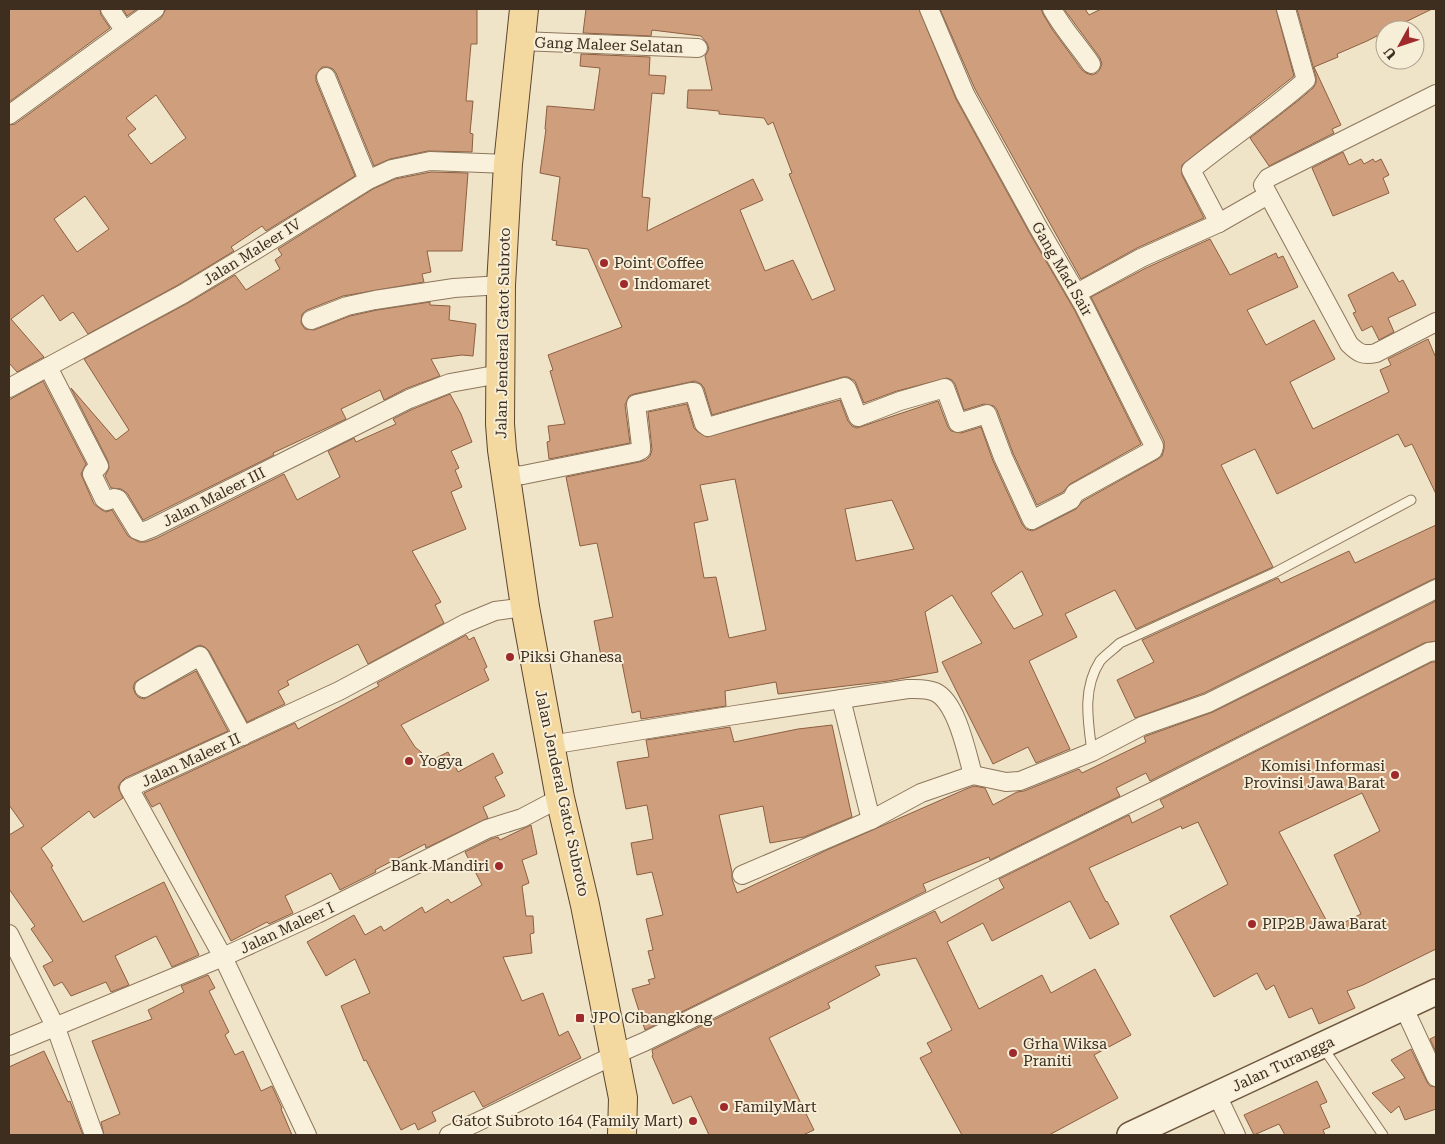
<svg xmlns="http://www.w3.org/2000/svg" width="1445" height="1144" font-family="'Roboto Serif',serif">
  <rect width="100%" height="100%" fill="#f0e4c8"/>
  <g fill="#cf9f7d" stroke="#8d5f41" fill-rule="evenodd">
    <polygon points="9,9 100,9 101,15 110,28 9,102"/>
    <polygon points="123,9 137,9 127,16"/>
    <path d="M166 9H477V44H471L466 101H473L470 133 473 134 472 152 428 151 390 159 374 166 336 73 333 69 328 67H322L316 75V81L355 176 266 231 262 226 231 247 234 251 178 285 88 334 73 312 60 321 43 295 11 319 44 357 17 372 9 363V125L15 124 161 18ZM156 95 186 138 151 164 128 135 136 129 126 118ZM85 196 109 229 77 252 54 219Z"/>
    <polygon points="586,9 919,9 956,99 1029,232 1075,311 1141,444 1070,484 1063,492 1037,505 1013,453 997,410 994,406 984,404 964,410 955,384 952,380 947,378 897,391 864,403 855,381 848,377 843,377 712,415 704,388 701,384 695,381 634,394 629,396 625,405 630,443 549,459 547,442 550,441 548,426 565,424 550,371 553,370 548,355 622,327 588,249 556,245 557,241 552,240 560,177 540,173 546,129 545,129 547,106 594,110 600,68 580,66 581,54 650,57 649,75 666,76 664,94 652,93 642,197 650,198 647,231 753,179 763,200 740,210 765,271 793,260 812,300 835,290 789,174 792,173 773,122 768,125 764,118 719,114 719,111 687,108 688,90 712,90 705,56 709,49 707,43 701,36 652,30 651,36 583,33"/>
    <polygon points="940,9 1041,9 1043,14 1052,29 1082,70 1086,73 1092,75 1097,73 1100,69 1102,64 1100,58 1064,9 1085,9 1089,15 1101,9 1276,9 1294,76 1182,165 1182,175 1204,218 1137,248 1081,279 975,89"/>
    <polygon points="1297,9 1432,9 1389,30 1385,30 1385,32 1367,41 1337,54 1338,57 1314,67 1341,125 1332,129 1334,133 1269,166 1250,138 1299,100 1313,88 1316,83 1316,77"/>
    <polygon points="1343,152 1349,165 1361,159 1364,164 1373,159 1375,162 1381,159 1389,175 1383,178 1389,193 1333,216 1312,168"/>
    <polygon points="431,172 468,173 462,251 427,251 431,272 422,274 424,282 343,296 307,310 302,314 301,323 305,329 314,330 350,316 377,310 430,302 430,305 450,306 449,320 476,324 473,356 462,355 431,359 440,376 405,389 384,400 380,390 341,409 346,419 273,453 274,455 143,520 127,493 121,489 111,488 105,476 109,468 108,461 71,388 116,440 129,430 84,359 188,303 235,275 246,290 280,269 275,260 282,255 278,249 373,189 395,179"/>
    <path d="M1210 239 1230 275 1276 253 1278 258 1283 256 1298 287 1247 310 1266 345 1314 320 1335 359 1290 382 1313 429 1389 392 1380 370 1391 365 1388 359 1428 339 1436 358V494L1412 444 1405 447 1398 434 1277 494 1255 449 1221 465 1273 567 1136 629 1115 590 1065 614 1077 637 1029 661 1070 749 1036 763 1028 747 993 764 942 662 982 643 952 595 925 612 938 672 888 681 778 694 776 682 725 691 726 706 641 719 640 711 632 713 620 653 601 656 594 621 613 617 597 543 580 546 566 477 639 462 646 460 650 456 652 450 648 412 687 404 694 428 698 432 707 437 840 400 848 421 852 426 857 428 938 401 948 427 951 431 961 433 981 427 993 461 1022 524 1026 529 1032 531 1037 529 1076 509 1083 501 1158 459 1162 456 1164 449V441L1091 297 1146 268ZM735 479 766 630 729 638 716 577 704 578 694 523 708 520 700 485ZM892 500 914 549 856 561 845 509ZM1022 571 1043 615 1014 629 991 593Z"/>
    <polygon points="1393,272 1399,282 1403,280 1416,305 1388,318 1394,332 1379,340 1372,326 1362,331 1353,313 1356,312 1348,295"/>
    <polygon points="43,381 86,464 81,474 94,504 102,510 106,512 112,510 128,536 139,542 146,542 157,538 284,474 297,500 340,477 328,451 354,438 356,442 396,424 393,419 413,409 450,394 461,414 472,442 451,451 459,468 455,470 462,487 451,492 466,529 412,551 441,602 435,605 444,623 368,664 358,644 287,681 289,685 278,691 285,704 247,722 209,651 205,647 200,645 195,647 135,682 133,687 135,693 138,697 144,699 196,671 228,731 125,778 121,782 118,787 123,798 94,818 89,811 41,848 53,866 51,867 83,922 164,882 199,955 172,967 156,936 115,956 129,985 111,992 106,982 71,996 62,982 54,986 43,966 53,961 31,929 35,926 9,889 9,835 24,826 9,805 9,400"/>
    <polygon points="1436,525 1436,578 1431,580 1204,693 1135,718 1117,680 1154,662 1142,640 1278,578 1281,583 1349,551 1355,563"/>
    <polygon points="1436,601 1436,641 1424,643 1150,781 1146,773 1116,788 1120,796 990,860 989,857 923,884 926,891 645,1030 632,989 650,984 648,980 655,978 648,951 653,950 646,919 663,915 652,872 637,875 631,843 653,839 647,805 626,809 617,762 649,757 646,740 730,727 734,742 798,729 832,725 852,817 804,837 770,843 763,806 719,815 732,872 732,879 737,893 827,850 966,789 974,786 985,788 993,805 1017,792 1024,791 1079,769 1082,773 1146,742 1144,737 1146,736 1213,712"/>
    <polygon points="466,635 469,640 474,637 487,667 484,669 489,680 401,725 415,747 421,752 428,762 448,752 458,772 493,753 503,773 495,777 505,796 483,807 488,818 426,848 425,844 375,870 376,872 340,890 331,873 285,896 293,913 269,924 267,922 231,941 160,803 152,807 144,793 295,723 298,729 379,686 377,683"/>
    <path d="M1432 662H1436V949L1363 985 1347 991 1355 1008 1319 1024 1312 1008 1289 1018 1274 985 1266 990 1257 973 1214 997 1170 916 1228 884 1198 822 1182 829 1181 826 1089 868 1106 902 1107 901 1119 924 1090 939 1070 901 992 941 983 923 947 942 979 1009 1042 975 1051 993 1095 969 1131 1035 1094 1055 1118 1098 1049 1135H962L920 1058 932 1052 927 1043 952 1030 916 958 875 966 880 975 828 1003 830 1008 769 1038 814 1130 803 1135H709L691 1096 673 1104 652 1056 653 1055 652 1050 935 911 941 923 1004 888 999 879 1129 815 1132 823 1164 807 1160 800ZM1362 793 1380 831 1334 855 1361 914 1331 929 1279 832Z"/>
    <polygon points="531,825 537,854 522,860 529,883 522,886 526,916 533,916 534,933 530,934 532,953 503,957 522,1001 543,993 559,1036 568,1031 581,1058 483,1107 474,1091 432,1112 436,1121 418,1130 415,1123 401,1130 366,1060 364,1061 341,1006 370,993 355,959 326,976 307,942 354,915 365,935 381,926 384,931 422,907 425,913 448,899 451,903 482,885 465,852 491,839 498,837 500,840"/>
    <polygon points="208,975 215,988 209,991 229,1032 225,1035 235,1055 243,1051 261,1091 272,1086 282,1108 281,1109 292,1135 104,1135 101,1122 120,1114 92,1041 152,1019 148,1010 184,992 181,986"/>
    <polygon points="1436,1036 1436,1052 1430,1039"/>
    <polygon points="1411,1049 1427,1082 1430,1086 1436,1087 1436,1109 1405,1120 1399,1106 1391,1113 1372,1093 1405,1078 1391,1060"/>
    <polygon points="44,1051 68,1102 70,1101 83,1135 9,1135 9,1067"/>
    <polygon points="1317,1081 1327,1102 1320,1105 1330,1127 1323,1130 1325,1135 1285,1135 1279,1124 1254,1135 1244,1115"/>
  </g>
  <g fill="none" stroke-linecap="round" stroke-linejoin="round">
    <g stroke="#8d765c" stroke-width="11">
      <g id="service">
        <path d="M1092 752C1088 721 1082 689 1100 661 1105 655 1114 649 1120 643L1274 573 1411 500"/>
        <polyline points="1322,1046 1383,1135"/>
      </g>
    </g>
    <g stroke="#8d765c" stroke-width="20">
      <g id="minor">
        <polyline points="110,9 124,30"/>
        <path d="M1052 9C1063 29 1078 45 1091 64"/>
        <polyline points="520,41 698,48"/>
        <polyline points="326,77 368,180"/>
        <path d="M1436 94 1268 178 1263 185 1349 344C1358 353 1363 356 1376 353L1436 322"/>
        <polyline points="9,115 155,9"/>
        <polyline points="1219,223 1268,195"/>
        <path d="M1077 293 1141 258 1219 223 1191 170C1229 139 1270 112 1306 80L1286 9"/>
        <polyline points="311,320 347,306 375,300 454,288 501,285"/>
        <polyline points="48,367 99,466 93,472 92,474 104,499 107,501 114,498 118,499 137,530 142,532 152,528 409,399 450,383 500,374"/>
        <polyline points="9,388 183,294 259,248 368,180 392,169 430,161 508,164"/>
        <polyline points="505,476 523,475 637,452 641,450 641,446 636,404 691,392 694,392 695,395 704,424 708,427 845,387 847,389 858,417 900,401 945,388 958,423 987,414 1003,457 1032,520 1071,500 1075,493 1153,450 1154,446 1084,306 1038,227 965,94 929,9"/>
        <polyline points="144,688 200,656 243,736"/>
        <polyline points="841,699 871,820"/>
        <path d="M550 745 735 715 908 689C916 689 926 688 935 692 957 702 967 754 973 775"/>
        <polyline points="742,875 871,820 921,793 973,775 1006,782 1020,781 1092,752 1142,726 1208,703 1436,589"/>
        <polyline points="9,934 56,1028 94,1135"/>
        <polyline points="1404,1008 1436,1077"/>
        <polyline points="9,1046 223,957 317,914 487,829 522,818 560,798"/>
        <polyline points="1217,1095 1236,1135"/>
        <polyline points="307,1135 223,957 129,788 339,691 466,623 495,611 525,607"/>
        <path d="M449 1135C515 1106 578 1070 644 1042L1160 788 1429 652 1436 651"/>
      </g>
    </g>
    <g stroke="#6f573f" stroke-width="28">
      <polyline id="secondary" points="1130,1135 1436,992"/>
    </g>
    <g stroke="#5b4430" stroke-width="30">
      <polyline id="primary" points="524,9 508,164 501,285 500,424 502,450 525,607 560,798 585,905 623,1098 622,1135"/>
    </g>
    <use href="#service" stroke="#faf1dc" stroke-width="9"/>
    <use href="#minor" stroke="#faf1dc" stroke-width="18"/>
    <use href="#secondary" stroke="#faf1dc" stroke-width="25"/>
    <use href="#primary" stroke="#f3d9a0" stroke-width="28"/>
  </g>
  <g fill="#9e2a2b" stroke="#f7eed8" stroke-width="2">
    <circle cx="604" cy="263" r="5"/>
    <circle cx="624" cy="284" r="5"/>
    <circle cx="510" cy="657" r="5"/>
    <circle cx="409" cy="761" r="5"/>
    <circle cx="1395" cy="775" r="5"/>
    <circle cx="499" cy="866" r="5"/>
    <circle cx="1252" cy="924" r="5"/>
    <rect x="575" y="1013" width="10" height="10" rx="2.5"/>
    <circle cx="1013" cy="1053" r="5"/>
    <circle cx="724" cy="1107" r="5"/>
    <circle cx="693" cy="1121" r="5"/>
  </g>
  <g text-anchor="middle" stroke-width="4" stroke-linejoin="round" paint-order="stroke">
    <g font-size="15" fill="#3d2e20" stroke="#f7eed8">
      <text transform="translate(609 45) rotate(2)" y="5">Gang Maleer Selatan</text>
      <text transform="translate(252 252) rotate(-32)" y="5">Jalan Maleer IV</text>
      <text transform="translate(1062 269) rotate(60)" y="5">Gang Mad Sair</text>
      <text transform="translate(503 333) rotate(-89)" y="5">Jalan Jenderal Gatot Subroto</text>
      <text transform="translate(214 497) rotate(-27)" y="5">Jalan Maleer III</text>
      <text transform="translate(191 760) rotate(-25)" y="5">Jalan Maleer II</text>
      <text transform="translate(562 793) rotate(78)" y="5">Jalan Jenderal Gatot Subroto</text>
      <text transform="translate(287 928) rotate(-25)" y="5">Jalan Maleer I</text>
      <text transform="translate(1283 1064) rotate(-25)" y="5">Jalan Turangga</text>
    </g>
    <g font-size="15" fill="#3d2e20" stroke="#f7eed8" text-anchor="start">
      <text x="614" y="268">Point Coffee</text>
      <text x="634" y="289">Indomaret</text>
      <text x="520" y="662">Piksi Ghanesa</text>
      <text x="419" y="766">Yogya</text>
      <text x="1385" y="771" text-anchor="end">Komisi Informasi<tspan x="1385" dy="17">Provinsi Jawa Barat</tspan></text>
      <text x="489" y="871" text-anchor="end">Bank Mandiri</text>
      <text x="1262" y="929">PIP2B Jawa Barat</text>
      <text x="590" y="1023">JPO Cibangkong</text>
      <text x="1023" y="1049">Grha Wiksa<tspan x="1023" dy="17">Praniti</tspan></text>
      <text x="734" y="1112">FamilyMart</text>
      <text x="683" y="1126" text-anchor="end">Gatot Subroto 164 (Family Mart)</text>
    </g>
  </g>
  <rect width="1445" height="1144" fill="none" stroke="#3d2e20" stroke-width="20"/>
  <g transform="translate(1400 45) rotate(230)"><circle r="24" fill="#f7eed8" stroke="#ada18e"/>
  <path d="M0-4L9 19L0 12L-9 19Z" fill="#9e2a2b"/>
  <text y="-8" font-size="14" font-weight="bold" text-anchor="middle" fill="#3d2e20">U</text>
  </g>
</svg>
